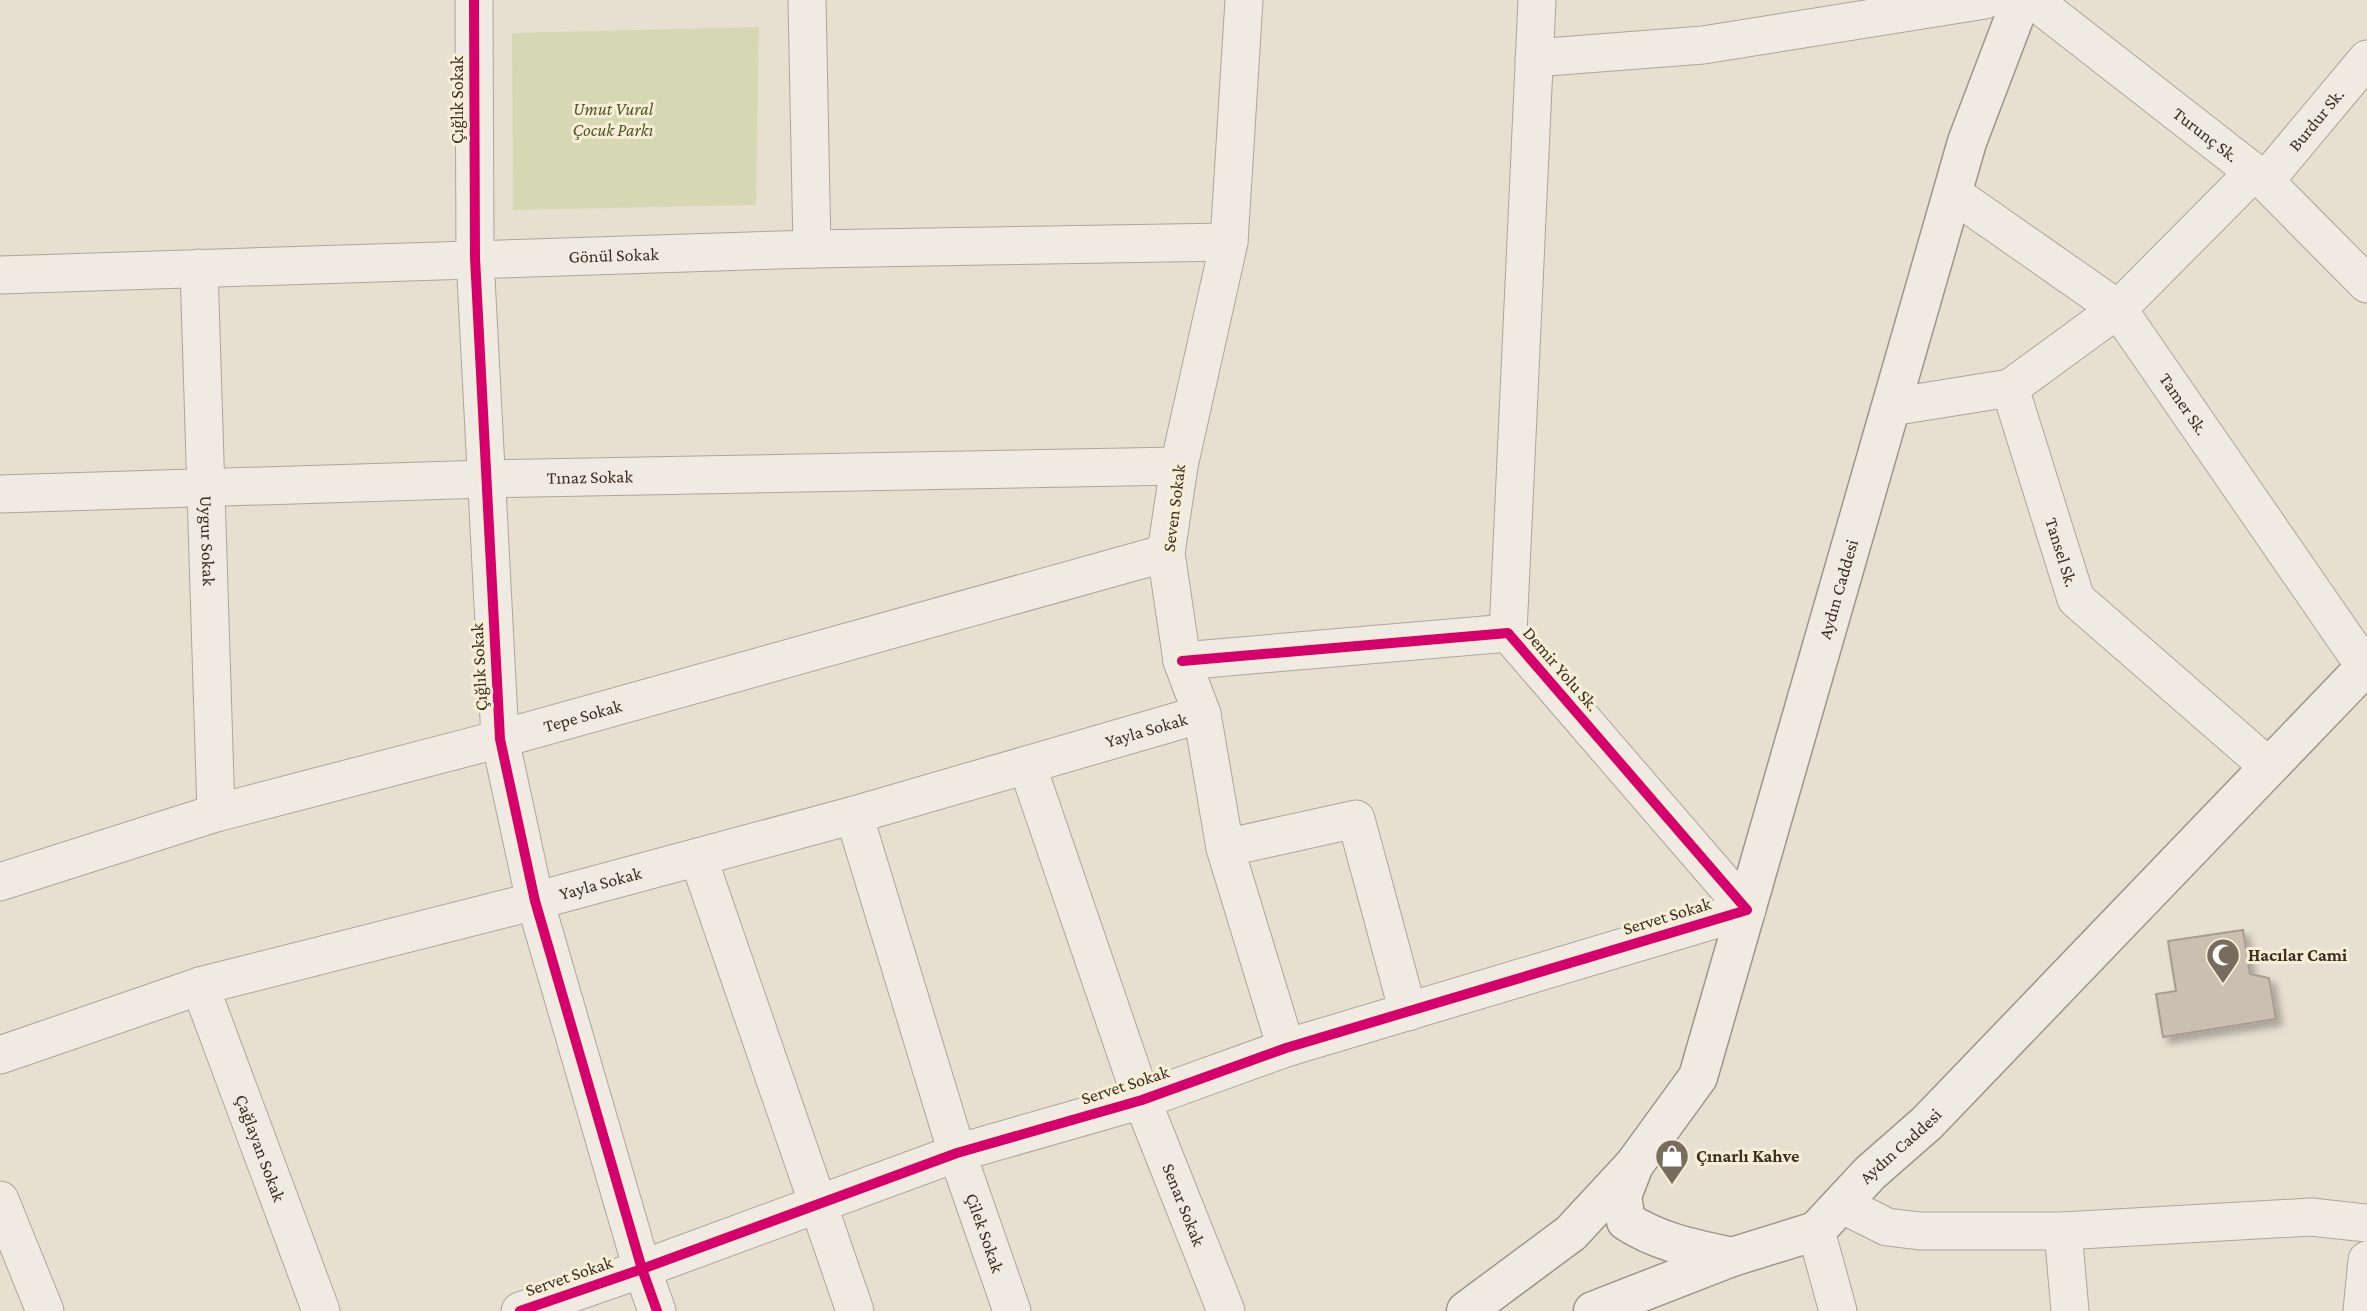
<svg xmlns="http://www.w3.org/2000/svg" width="2367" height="1311" font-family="'Crimson Pro',serif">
  <defs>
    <filter id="shadow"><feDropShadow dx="6" dy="6" stdDeviation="3.5" flood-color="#0004"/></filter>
  </defs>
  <rect width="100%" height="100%" fill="#e7e0d1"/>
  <polygon fill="#d6d7b3" points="759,27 756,205 513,210 512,33"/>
  <polygon fill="#cbbfb2" stroke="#a89c90" stroke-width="2" filter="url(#shadow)" points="2243,930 2250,974 2269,978 2276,1019 2163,1037 2156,994 2176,991 2168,941"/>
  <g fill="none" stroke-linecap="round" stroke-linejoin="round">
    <g stroke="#ada599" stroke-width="39">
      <g id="minor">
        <polyline points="474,0 475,258 500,739 535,901 642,1269 657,1311"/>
        <polyline points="807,0 812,249"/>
        <polyline points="1244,0 1229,242 1179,466 1166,553 1182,661 1202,714 1225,848 1286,1048"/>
        <path id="s1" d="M2033 0 2265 181 2367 284"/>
        <polyline points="1534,58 1703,45 1985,0"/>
        <path id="s2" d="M2254 172 2118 309 2010 388 2076 599 2269 767"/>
        <path id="s3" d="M2265 181 2367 59"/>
        <path id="s4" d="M1952 193 2118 309 2365 667"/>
        <path id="s5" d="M199 268 216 813"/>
        <path id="s6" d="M0 275 812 249 1229 242"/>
        <polyline points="1891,407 2010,388"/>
        <path id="s7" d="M0 494 487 479 1179 466"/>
        <polyline points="1508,633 1537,0"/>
        <path id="s8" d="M1027 765 1142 1100 1226 1311"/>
        <path id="s9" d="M854 815 957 1153 1012 1311"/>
        <polyline points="1225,848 1356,819 1408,1012"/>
        <polyline points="698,857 855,1311"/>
        <path id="s10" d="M0 882 216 813 500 739 1166 553"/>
        <path id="s11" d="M200 986 321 1311"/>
        <path id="s12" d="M0 1055 200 986 535 901 854 815 1202 714"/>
        <polyline points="0,1200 45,1311"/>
        <polyline points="1841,1204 1887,1227 1920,1231 2063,1231 2311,1217 2367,1223"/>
        <polyline points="1816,1231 1838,1311"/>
        <polyline points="2063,1231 2070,1311"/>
        <polyline points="520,1311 642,1269 957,1153 1142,1100 1286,1048 1747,910 1508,633 1182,661"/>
        <polyline points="2362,1311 2367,1260"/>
      </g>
    </g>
    <g stroke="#9c958a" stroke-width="41">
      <g id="secondary">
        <path d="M1634 1165 1622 1196 1626 1221C1658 1242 1694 1249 1732 1257"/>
        <path id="s13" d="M1466 1311 1571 1233 1634 1165 1698 1077 1967 142 2021 0"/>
        <path id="s14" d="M1593 1311 1732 1257 1816 1231 1870 1173 1927 1123 2367 665"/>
      </g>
    </g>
    <use href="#minor" stroke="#efebe3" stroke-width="37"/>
    <use href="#secondary" stroke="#efebe3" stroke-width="38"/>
    <g stroke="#f7eed8" stroke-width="15">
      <g id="cycleway">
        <polyline points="474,0 475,258 500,739 535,901 642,1269 657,1311"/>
        <polyline points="520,1311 642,1269 957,1153 1142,1100 1286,1048 1747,910 1508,633 1182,661"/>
      </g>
    </g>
    <use href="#cycleway" stroke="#d6006c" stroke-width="10"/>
  </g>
  <defs>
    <g id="mosque-pin" transform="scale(1.75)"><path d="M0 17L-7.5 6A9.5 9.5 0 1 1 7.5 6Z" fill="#786c5e" stroke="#f7eed8"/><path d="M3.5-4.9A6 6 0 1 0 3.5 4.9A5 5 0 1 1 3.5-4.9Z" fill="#fff"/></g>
    <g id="shop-pin" transform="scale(1.75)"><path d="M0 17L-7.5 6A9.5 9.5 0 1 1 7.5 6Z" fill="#786c5e" stroke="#f7eed8"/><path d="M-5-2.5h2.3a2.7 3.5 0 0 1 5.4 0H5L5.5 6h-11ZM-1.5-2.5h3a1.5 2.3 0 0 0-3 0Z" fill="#fff"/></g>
  </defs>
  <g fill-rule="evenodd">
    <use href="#mosque-pin" x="2223" y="955"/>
    <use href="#shop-pin" x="1672" y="1156"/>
  </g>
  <g text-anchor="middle" stroke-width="6" stroke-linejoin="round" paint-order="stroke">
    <g font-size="18" fill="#3d2e20" stroke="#f7eed8">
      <text transform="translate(457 100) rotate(-90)" y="6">Çığlık Sokak</text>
      <text dy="6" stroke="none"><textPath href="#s3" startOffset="80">Burdur Sk.</textPath></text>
      <text dy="6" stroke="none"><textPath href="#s1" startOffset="219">Turunç Sk.</textPath></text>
      <text dy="6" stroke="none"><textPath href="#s6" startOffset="614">Gönül Sokak</textPath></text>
      <text dy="6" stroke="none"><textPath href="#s4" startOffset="318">Tamer Sk.</textPath></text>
      <text dy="6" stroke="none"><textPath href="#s7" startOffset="590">Tınaz Sokak</textPath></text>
      <text transform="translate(1174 508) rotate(-83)" y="6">Seven Sokak</text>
      <text dy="6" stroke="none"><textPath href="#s5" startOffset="273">Uygur Sokak</textPath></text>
      <text dy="6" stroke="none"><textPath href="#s2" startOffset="499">Tansel Sk.</textPath></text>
      <text dy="6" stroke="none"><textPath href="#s13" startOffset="840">Aydın Caddesi</textPath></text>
      <text transform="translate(479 667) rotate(-93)" y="6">Çığlık Sokak</text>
      <text transform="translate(1561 669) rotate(49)" y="6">Demir Yolu Sk.</text>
      <text dy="6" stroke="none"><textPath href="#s10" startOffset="606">Tepe Sokak</textPath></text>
      <text dy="6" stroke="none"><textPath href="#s12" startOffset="1192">Yayla Sokak</textPath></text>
      <text dy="6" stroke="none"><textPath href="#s12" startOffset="625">Yayla Sokak</textPath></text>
      <text transform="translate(1667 916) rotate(-17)" y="6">Servet Sokak</text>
      <text transform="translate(1125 1085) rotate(-18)" y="6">Servet Sokak</text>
      <text dy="6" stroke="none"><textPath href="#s14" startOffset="357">Aydın Caddesi</textPath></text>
      <text dy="6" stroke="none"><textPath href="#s11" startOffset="173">Çağlayan Sokak</textPath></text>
      <text dy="6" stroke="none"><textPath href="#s8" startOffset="467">Senar Sokak</textPath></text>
      <text dy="6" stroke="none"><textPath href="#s9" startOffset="438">Çilek Sokak</textPath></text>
      <text transform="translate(569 1276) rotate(-19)" y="6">Servet Sokak</text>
    </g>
    <g font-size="18" font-style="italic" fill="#4d5a26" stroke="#f7eed8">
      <text x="613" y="115">Umut Vural<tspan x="613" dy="21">Çocuk Parkı</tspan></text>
    </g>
    <g font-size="18" font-weight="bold" fill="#3d2e20" stroke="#f7eed8" text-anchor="start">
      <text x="2248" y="961">Hacılar Cami</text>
      <text x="1696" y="1162">Çınarlı Kahve</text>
    </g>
  </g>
</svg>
